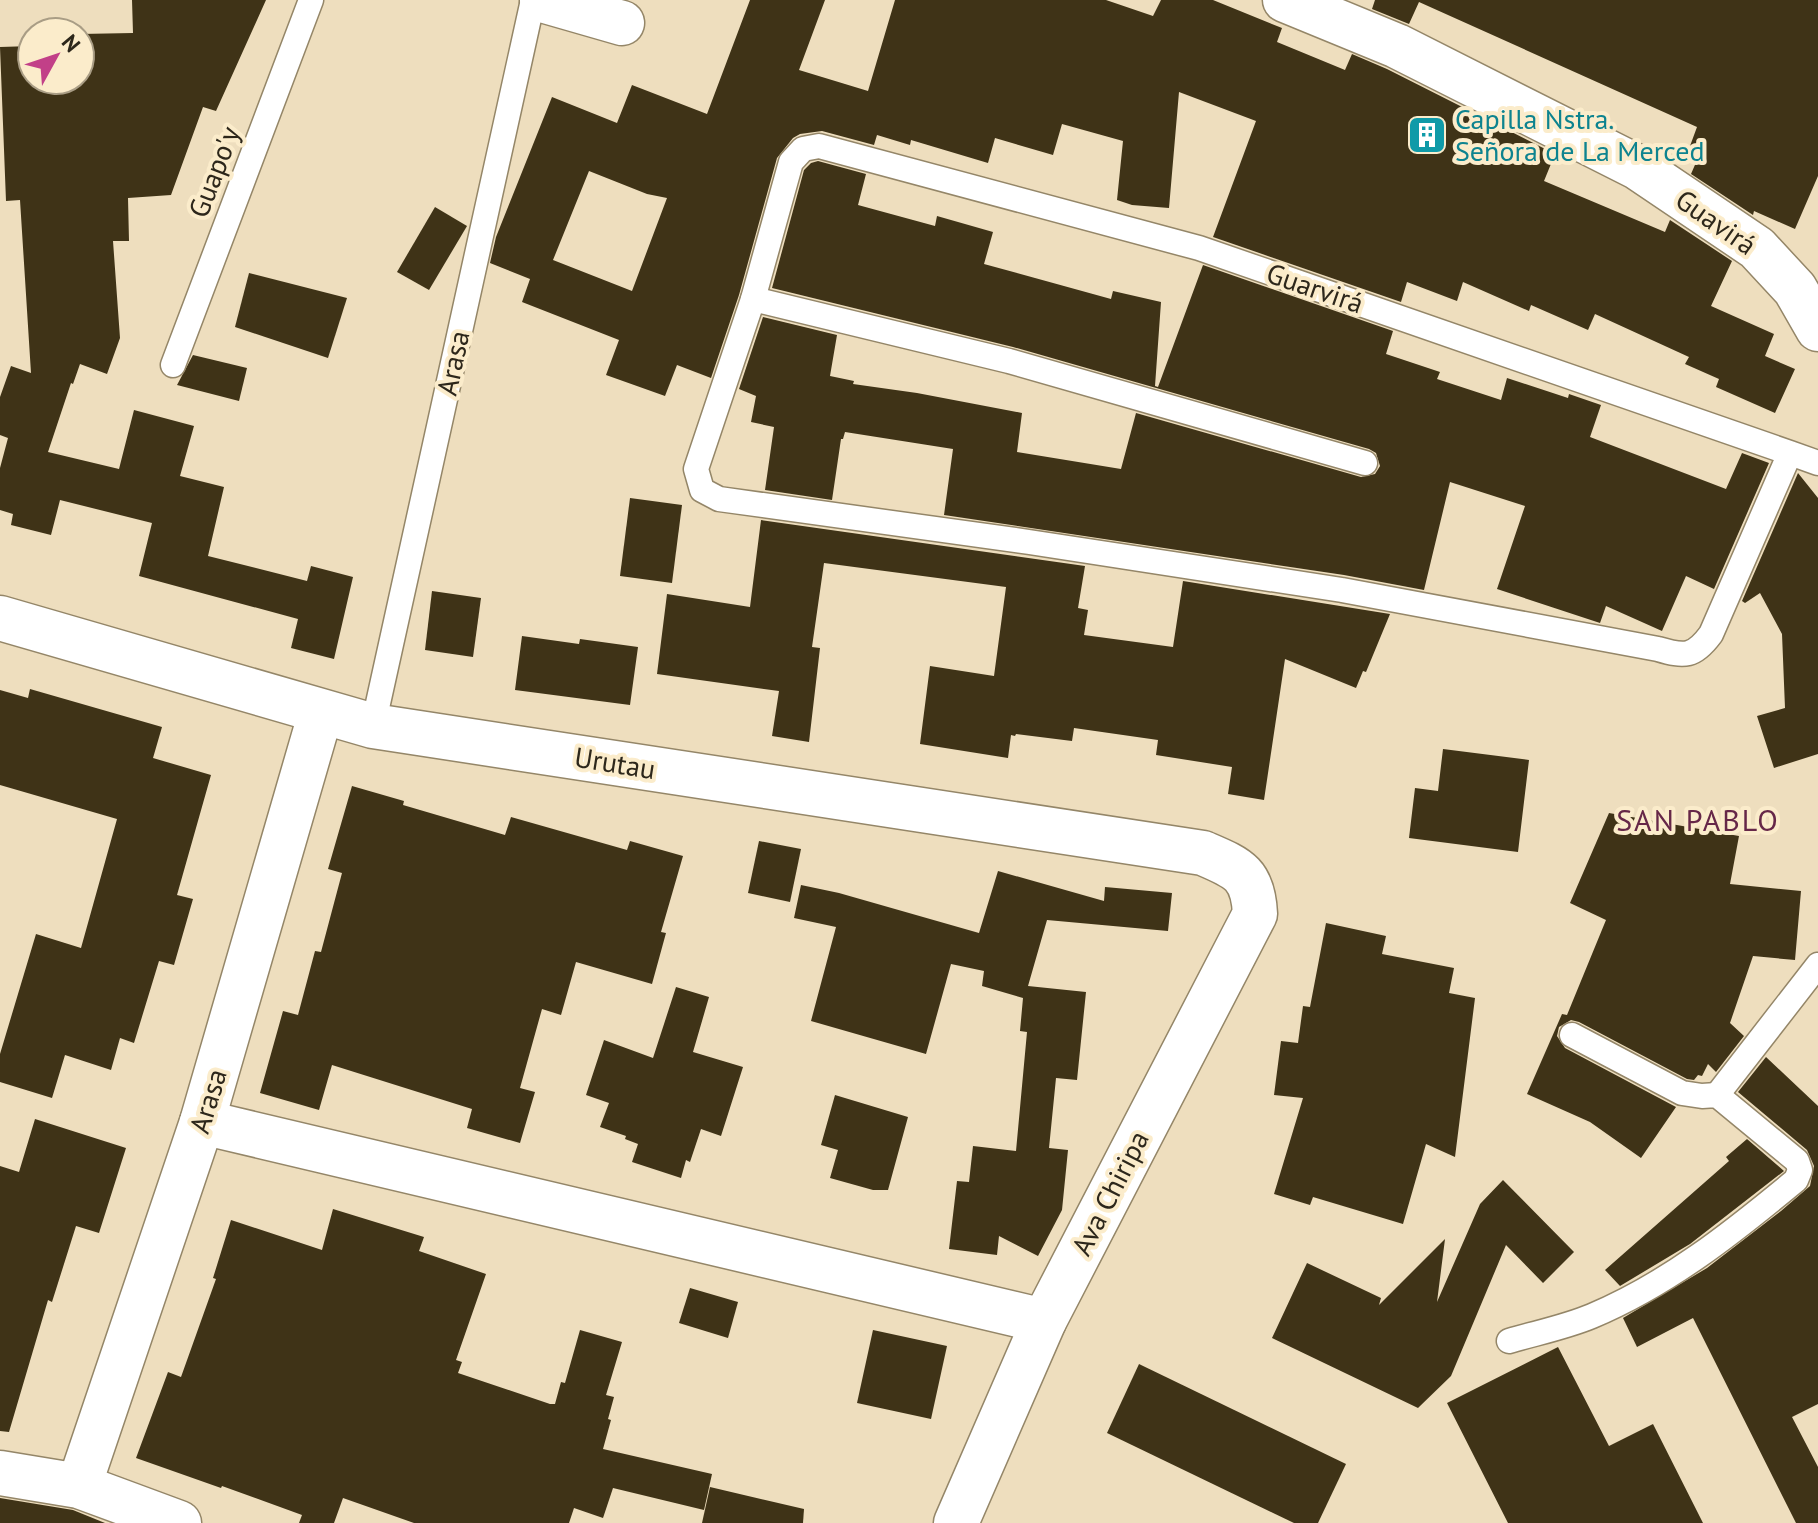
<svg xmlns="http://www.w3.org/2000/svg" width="1818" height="1523" font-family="'PT Sans',sans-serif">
  <rect width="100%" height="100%" fill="#eedebe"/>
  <g fill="#3f3317" fill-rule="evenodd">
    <polygon points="132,0 266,0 216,111 203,107 171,195 128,198 129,241 113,241 120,338 107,374 80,364 73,384 71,383 48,452 119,469 134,410 194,426 180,476 224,487 208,556 307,581 311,566 353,577 334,659 291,648 298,619 139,576 152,523 60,500 51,535 11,525 13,514 0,510 0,468 8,438 0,435 0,397 11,366 31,373 20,200 6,201 0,47 32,46 32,80 80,80 80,34 133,33"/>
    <path d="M750 0H825L799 70 868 91 895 0H1106L1153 16 1161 0H1213L1282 28 1277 42 1345 70 1352 54 1387 69 1555 154 1544 181 1665 232 1670 220 1732 261 1711 306 1774 334 1765 356 1795 369 1775 413 1716 387 1719 379 1685 364 1689 357 1595 314 1588 330 1531 305 1529 311 1463 282 1457 301 1407 282 1401 302 1213 237 1256 121 1179 92 1169 208 1132 205 1117 200 1123 141 1062 124 1053 155 995 138 988 163 911 140 910 145 877 135 874 145 822 131 800 134 793 138 777 158 739 295 711 378 677 365 665 396 606 375 619 340 522 302 530 279 490 263 496 237 552 97 617 123 632 85 707 114ZM589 171 647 194 667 198 632 291 553 260Z"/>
    <polygon points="1375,0 1818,0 1818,176 1795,229 1754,211 1753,215 1691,174 1701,151 1690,146 1697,127 1419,2 1409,24 1372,9"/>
    <polygon points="818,161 866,174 858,205 935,226 937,216 993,232 984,264 1111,299 1113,291 1161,302 1155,386 1158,387 1203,265 1393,331 1386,354 1440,372 1437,379 1501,400 1507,378 1568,398 1569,394 1601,405 1590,437 1726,489 1742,453 1769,463 1714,589 1686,576 1662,631 1606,606 1600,623 1497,589 1525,506 1450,482 1424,590 1344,575 944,515 953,449 845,432 843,439 841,439 832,500 765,490 774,427 751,422 756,396 739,389 763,317 837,335 830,376 854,381 853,384 917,393 1022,413 1017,452 1121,469 1136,413 1361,477 1375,474 1380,466 1376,453 1369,449 1013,347 772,288 804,170 811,163"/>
    <polygon points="435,207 467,226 429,290 397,272"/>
    <polygon points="249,273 347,298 328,358 235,327"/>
    <polygon points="193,355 247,368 239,401 177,385"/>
    <polygon points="1798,473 1818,498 1818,754 1774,768 1757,716 1785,708 1782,634 1760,593 1745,603 1742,601"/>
    <polygon points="630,498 682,505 672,583 620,576"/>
    <polygon points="761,520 1085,566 1078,608 1088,610 1084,635 1173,647 1183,581 1390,614 1366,672 1363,671 1356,688 1285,659 1264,800 1228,794 1232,767 1156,755 1158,740 1074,728 1072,741 1016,734 1015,736 1011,735 1008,758 920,744 930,666 994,676 1006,587 824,563 812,647 820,648 809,742 772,736 779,691 657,674 667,594 750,607"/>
    <polygon points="432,591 481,598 473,657 425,650"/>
    <polygon points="522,636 579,644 580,639 638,647 630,705 515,690"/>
    <polygon points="30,689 162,727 153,758 211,775 177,895 193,899 174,965 159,961 134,1043 120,1038 111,1070 65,1055 52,1098 0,1082 0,1054 36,934 81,948 117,819 0,785 0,690 28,698"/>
    <polygon points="1443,749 1529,760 1518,852 1409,838 1415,788 1438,791"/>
    <polygon points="352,786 404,801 403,805 505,835 511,817 627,850 630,841 683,856 661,932 666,933 652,984 576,962 561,1015 542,1009 520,1088 535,1092 520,1143 467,1128 472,1109 332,1065 319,1110 260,1093 283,1011 298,1015 315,951 321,952 342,873 328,869"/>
    <polygon points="1609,813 1739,836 1730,884 1801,891 1795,960 1753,956 1730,1023 1744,1036 1716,1072 1708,1064 1702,1076 1698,1075 1694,1080 1687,1079 1579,1022 1571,1020 1559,1027 1557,1036 1565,1048 1676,1107 1641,1158 1590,1122 1527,1094 1562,1014 1567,1015 1606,920 1570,903"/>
    <polygon points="759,841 801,849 790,902 748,893"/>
    <polygon points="998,871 1104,901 1105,887 1172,893 1168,931 1047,920 1028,986 1086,992 1077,1080 1056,1078 1049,1148 1068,1150 1062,1210 1038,1256 999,1236 997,1255 949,1249 957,1181 969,1182 973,1146 1016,1151 1027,1032 1020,1031 1023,998 982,986 984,971 951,964 926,1054 811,1021 836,927 794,918 801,885 839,893 979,933"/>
    <polygon points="1326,923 1386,936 1382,954 1454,968 1449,993 1475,998 1455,1157 1426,1144 1403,1224 1313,1197 1310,1205 1274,1194 1303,1098 1274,1095 1281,1041 1298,1043 1303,1006 1310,1007"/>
    <polygon points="676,987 709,997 693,1052 743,1067 721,1136 701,1129 690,1162 686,1160 681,1178 632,1162 638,1144 625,1139 626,1136 600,1127 609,1103 586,1095 604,1040 653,1058"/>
    <polygon points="1766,1057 1818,1106 1818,1404 1792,1417 1818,1467 1818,1523 1796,1523 1693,1318 1637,1347 1623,1318 1707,1268 1781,1211 1810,1186 1814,1166 1807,1150 1738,1092"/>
    <polygon points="835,1095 908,1117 888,1190 873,1190 830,1178 838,1150 821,1145"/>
    <polygon points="35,1119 126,1148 99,1233 76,1226 52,1302 48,1300 9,1432 0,1431 0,1166 19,1172"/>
    <polygon points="1747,1139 1784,1171 1690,1244 1620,1286 1605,1270 1729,1161 1726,1157"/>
    <polygon points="1503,1180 1574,1252 1543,1283 1506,1245 1451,1376 1418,1408 1272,1338 1307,1263 1381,1298 1379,1305 1445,1239 1437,1302 1480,1204"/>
    <polygon points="333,1209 424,1237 419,1251 486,1274 456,1360 462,1362 458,1373 550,1404 555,1404 561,1382 565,1383 580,1330 622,1342 606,1395 614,1397 608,1419 611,1420 603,1449 712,1474 704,1510 613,1488 603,1518 574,1508 569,1523 414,1523 343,1498 334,1523 299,1523 302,1515 222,1486 221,1488 136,1458 168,1372 181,1377 216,1279 213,1278 231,1220 322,1250"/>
    <polygon points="690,1288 738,1302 728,1338 679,1323"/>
    <polygon points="873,1330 947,1346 931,1419 857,1403"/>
    <polygon points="1558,1347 1609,1446 1653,1424 1703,1523 1508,1523 1447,1403"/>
    <polygon points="1139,1364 1346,1464 1318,1523 1294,1523 1107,1433"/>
    <polygon points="710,1487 804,1509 803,1523 702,1523"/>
    <polygon points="0,1498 73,1510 105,1523 0,1523"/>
  </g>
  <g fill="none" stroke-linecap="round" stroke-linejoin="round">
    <g stroke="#948668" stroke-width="27">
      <g id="lane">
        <polyline points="753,299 1009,361 1365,463"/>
        <polyline points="173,365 311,0"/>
        <path d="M1790 453 1711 634C1694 657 1685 657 1658 649L1342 590 1029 542 719 499 702 490 696 469 753 299 791 162 803 149 819 146 1199 248 1790 453 1818 463"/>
        <polyline points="373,726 533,0"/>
        <polyline points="1717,1095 1818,965"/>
        <path d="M1509 1341C1536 1333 1566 1327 1592 1316 1668 1284 1732 1233 1796 1180L1800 1170 1797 1161 1717 1095 1702 1096 1682 1093 1572 1035"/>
      </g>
    </g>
    <g stroke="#948668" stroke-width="47">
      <g id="street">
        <polyline points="542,0 622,23"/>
        <polyline points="1285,0 1397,46 1637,167 1757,248 1795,289 1818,329"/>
        <path d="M0 618 373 726 1203 853C1238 868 1253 873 1255 914L1044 1321 956 1523"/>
        <polyline points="202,1122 1044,1321"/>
        <polyline points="0,1473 79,1486 179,1523"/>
        <polyline points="79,1486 202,1122 321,712"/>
      </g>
    </g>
    <use href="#lane" stroke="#fff" stroke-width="24"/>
    <use href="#street" stroke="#fff" stroke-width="44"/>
  </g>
  <defs>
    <g id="building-square" transform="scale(2)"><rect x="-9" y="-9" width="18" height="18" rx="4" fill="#0f9aa8" stroke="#fbeccb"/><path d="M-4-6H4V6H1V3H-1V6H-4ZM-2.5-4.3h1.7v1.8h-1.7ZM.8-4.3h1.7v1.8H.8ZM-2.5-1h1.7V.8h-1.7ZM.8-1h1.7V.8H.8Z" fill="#fff"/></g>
  </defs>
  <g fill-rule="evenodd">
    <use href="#building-square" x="1427" y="135"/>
  </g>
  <g text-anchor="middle" stroke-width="8" stroke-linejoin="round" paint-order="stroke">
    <g font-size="28" fill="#0d838f" stroke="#fbeccb" text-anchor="start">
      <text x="1455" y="129">Capilla Nstra.<tspan x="1455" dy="32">Señora de La Merced</tspan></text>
    </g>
    <g font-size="28" fill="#2d271b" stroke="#fbeccb">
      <text transform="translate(214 172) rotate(-69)" y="10">Guapo'y</text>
      <text transform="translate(1716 222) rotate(35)" y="10">Guavirá</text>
      <text transform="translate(1315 288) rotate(19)" y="10">Guarvirá</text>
      <text transform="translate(453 363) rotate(-78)" y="10">Arasa</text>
      <text transform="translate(615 763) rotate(9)" y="10">Urutau</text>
      <text transform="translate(208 1101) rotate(-73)" y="10">Arasa</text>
      <text transform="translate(1110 1193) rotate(-63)" y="10">Ava Chiripa</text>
    </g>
    <g font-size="30" letter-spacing="2" fill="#662748" stroke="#fbeccb">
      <text x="1698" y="831">SAN PABLO</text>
    </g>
  </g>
  <g transform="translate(56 56) rotate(50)"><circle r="38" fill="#fbeccb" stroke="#a99d85" stroke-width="2"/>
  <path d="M0-6L14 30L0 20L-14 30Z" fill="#c24088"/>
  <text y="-12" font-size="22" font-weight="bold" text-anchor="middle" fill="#2d271b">N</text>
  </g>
</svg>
